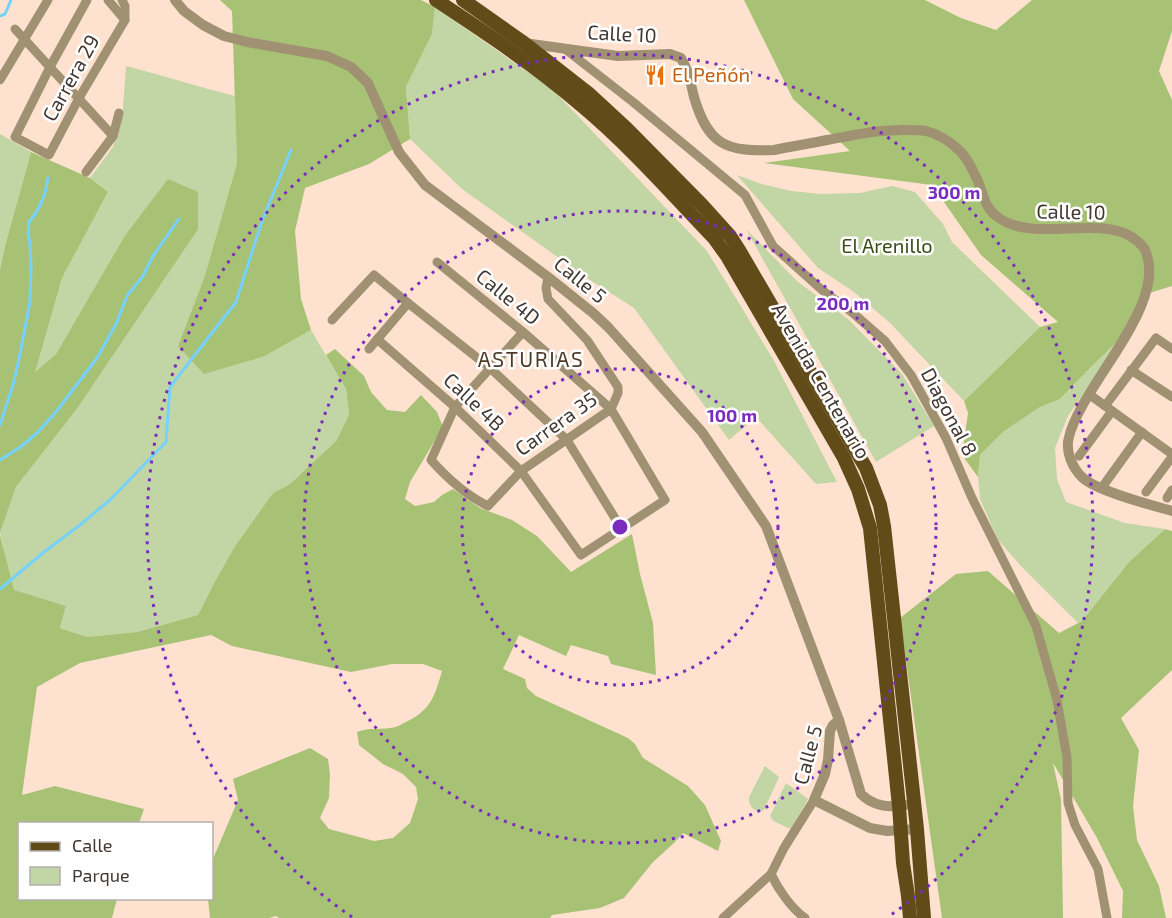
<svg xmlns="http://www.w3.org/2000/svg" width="1172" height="918" font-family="'Exo 2',sans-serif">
  <rect width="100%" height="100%" fill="#fee2cf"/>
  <g fill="#c2d5a4">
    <polygon points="435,7 553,90 707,251 773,359 837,482 816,484 756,417 729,440 634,308 587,278 462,189 410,139 406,87 432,34"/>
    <path d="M126 66C162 75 198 87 235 96L237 163 205 275 178 346 265 356 311 330 346 389 349 416 336 441 290 484 273 493 235 546 213 585 198 615 137 632 87 637 60 628 66 606 13 591 0 533 16 487 76 410 124 237 56 354 34 373 62 278 108 192 90 178 113 147 123 108Z"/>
    <polygon points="0,134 31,152 5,246 0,270"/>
    <polygon points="737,175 762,184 791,191 821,194 860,193 892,186 915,192 943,224 952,242 1040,327 964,401 890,323 854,292 818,268"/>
    <polygon points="746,229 797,281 849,320 902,374 934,426 876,462"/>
    <polygon points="1123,336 1068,416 1055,448 1057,479 1066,502 1125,523 1165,529 1129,562 1082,621 1078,623 1021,566 998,540 980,499 978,477 980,455 1003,432 1040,407 1060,399 1090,368"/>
    <path d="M765 766 779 777 764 810C755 814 748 806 749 797Z"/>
    <polygon points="786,783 808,799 791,829 773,821 770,816"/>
  </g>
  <g fill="#a7c275">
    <polygon points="220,0 421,0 435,7 432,34 406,87 410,139 369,164 305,188 295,231 301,299 311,330 265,356 204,374 178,346 205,275 237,163 232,11"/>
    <polygon points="744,0 925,0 961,18 996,30 1032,0 1172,0 1172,31 1159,71 1172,100 1172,286 1143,295 1123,336 1090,368 1060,399 1040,407 1003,432 980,455 978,477 962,455 968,413 964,401 1040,327 1058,322 981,255 932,185 764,163 850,151 793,99"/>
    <polygon points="31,152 90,178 108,192 62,278 35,372 56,354 124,237 168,179 198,192 198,229 76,410 16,487 0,533 0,270 5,246"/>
    <path d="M335 349 364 376 371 392 387 410 405 412 421 395 437 412 443 427 410 482 405 499 415 506 434 502 442 495 453 489 480 508 512 520 537 536 571 572 632 534 640 574 653 623 656 675 611 664 608 656 571 645 566 656 519 635 503 669 525 679 527 688 536 696 628 738 635 744 643 758 688 786 705 805 721 841 718 851 683 833 673 844 653 862 624 898 600 908 552 915 550 918H279L276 916 269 918H210L208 899 212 898V861L238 800 233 779 310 748 328 759 330 774 329 798 320 818 329 829 374 841 393 838 410 823 418 799 416 787 403 774 383 764 359 745 357 732C371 727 377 730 390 728 395 728 400 725 404 723 431 710 434 698 442 671L423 664H392L351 672 232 646 211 635 80 663 37 687 22 795 55 786 144 809 139 823 20 824V898L117 899 112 918H0V535L14 590 66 606 60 628 87 637 137 632 198 615 213 585 235 546 273 493 290 484 336 441 349 415 346 389 326 355Z"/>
    <polygon points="1165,529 1172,531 1172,670 1121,718 1139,750 1133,806 1137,840 1159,886 1166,918 1122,918 1123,891 1097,838 1053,763 1061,800 1063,918 942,918 900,618 956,574 988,571 1059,633 1082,621 1129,562"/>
  </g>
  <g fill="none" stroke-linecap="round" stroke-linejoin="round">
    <g stroke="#76d2fd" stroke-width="3">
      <polyline points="0,16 5,14 11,0"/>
      <polyline points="0,425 13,385 19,359 30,302 31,268 30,243 28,234 29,222 36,213 42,201 46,189 48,178"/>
      <polyline points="0,460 22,446 38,432 56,412 97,358 116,324 127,296 143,276 153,256 179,219"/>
      <polyline points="0,589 44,552 80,525 111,499 166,442 170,387 236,302 262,221 291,150"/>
    </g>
    <g stroke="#a09172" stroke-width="9">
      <polyline points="87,0 50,67 15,137 49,155 79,98 125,20 125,6 122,0"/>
      <polyline points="108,0 125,20"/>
      <polyline points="15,29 113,136"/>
      <polyline points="565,49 633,102 745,195 773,246 822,290 854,314 885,341 911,375 946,438 972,498 1036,626 1057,700 1067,758 1068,803 1075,825 1098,869 1107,918"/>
      <polyline points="0,80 48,0"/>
      <polyline points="86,172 113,136 119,113"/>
      <polyline points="332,320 374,275 408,303"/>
      <path d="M523 332 455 407 431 460C447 478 466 495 488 506L521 471 611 409 618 393V387L587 340 548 299 546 288 548 277"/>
      <polyline points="377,339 455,407 521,471 581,555 665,500 611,409 523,332 437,262"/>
      <polyline points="369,349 408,303 490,368 567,440 621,528"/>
      <polyline points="1131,370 1172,397"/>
      <polyline points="1090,395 1172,454"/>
      <polyline points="1105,406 1156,338 1172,349"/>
      <polyline points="1079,456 1112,411"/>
      <polyline points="1103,486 1142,432"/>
      <polyline points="1146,492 1172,457"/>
      <polyline points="1167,498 1172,490"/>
      <polyline points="723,918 771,874"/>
      <path d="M805 918C791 908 778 889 771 874L784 848 814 800"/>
    </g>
    <g stroke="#a09172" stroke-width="10">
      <path d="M175 0 184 11 203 25 224 36 247 42 327 56 351 67 368 83 399 152 425 185 548 277 593 313 608 327 702 432 766 526 839 720 861 794C873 806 889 808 905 805"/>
      <path d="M524 43 618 56 670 54 681 58C690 74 690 81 694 97 708 145 726 152 774 150 792 146 809 144 827 140 855 135 880 129 908 130 914 130 921 130 926 131 939 134 952 143 961 152 966 158 972 168 975 175 984 191 982 207 999 218 1039 246 1113 207 1144 248 1172 302 1081 385 1069 437 1065 451 1072 468 1083 478 1097 491 1151 505 1172 511"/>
      <polyline points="839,720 833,725 830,731 828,760 825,774 814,800 870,828 887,831 917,829"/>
    </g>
    <g stroke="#604b19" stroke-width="14">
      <path d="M436 0C486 33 536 66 581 105 629 145 671 193 714 238L727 256 844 458 858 489 870 528 899 806 903 863 908 896 910 918"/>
      <polyline points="463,0 524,43 588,93 627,129 702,205 730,236 739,250 866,468 880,505 884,526 917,829 924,918"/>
    </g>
  </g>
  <g fill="none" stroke="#7b2cbf" stroke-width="3" stroke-dasharray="3 6">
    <circle cx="620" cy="527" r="158"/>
    <circle cx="620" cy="527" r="316"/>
    <path d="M352 917A473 473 0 1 1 888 917"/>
  </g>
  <defs>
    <g id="restaurant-bare" transform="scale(1.62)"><path d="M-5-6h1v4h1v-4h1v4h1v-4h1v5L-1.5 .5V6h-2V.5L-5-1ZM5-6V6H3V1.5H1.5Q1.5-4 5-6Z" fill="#e8710a" stroke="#fff" stroke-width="2.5" paint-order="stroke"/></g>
  </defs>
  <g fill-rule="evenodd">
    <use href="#restaurant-bare" x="655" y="75"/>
  </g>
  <g text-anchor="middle" stroke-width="5" stroke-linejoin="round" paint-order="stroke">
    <g font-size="20" fill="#433831" stroke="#fff">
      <text transform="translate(622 34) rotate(3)" y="7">Calle 10</text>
      <text transform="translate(71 78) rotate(-61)" y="7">Carrera 29</text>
      <text transform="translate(1071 212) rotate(1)" y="7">Calle 10</text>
      <text transform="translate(580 280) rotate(39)" y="7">Calle 5</text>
      <text transform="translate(508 297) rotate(39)" y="7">Calle 4D</text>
      <text transform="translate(821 381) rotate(60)" y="7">Avenida Centenario</text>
      <text transform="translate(474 402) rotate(43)" y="7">Calle 4B</text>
      <text transform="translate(949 412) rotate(62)" y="7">Diagonal 8</text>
      <text transform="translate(556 424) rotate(-35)" y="7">Carrera 35</text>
      <text transform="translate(808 755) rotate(-75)" y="7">Calle 5</text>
    </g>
    <g font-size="20" fill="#c56008" stroke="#fff" text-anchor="start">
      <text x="672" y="82">El Peñón</text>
    </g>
    <g font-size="20" fill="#3a4c14" stroke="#fff">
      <text x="887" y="253">El Arenillo</text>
    </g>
    <g font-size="21" letter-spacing="1.5" fill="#503b2b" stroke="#fff">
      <text x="531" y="367">ASTURIAS</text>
    </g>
  </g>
  <circle cx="620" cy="527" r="9" fill="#7b2cbf" stroke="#fff" stroke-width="3"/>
  <g font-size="18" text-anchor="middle" font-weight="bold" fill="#7b2cbf" stroke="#fff" stroke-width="5" stroke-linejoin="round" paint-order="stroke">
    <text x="954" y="199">300 m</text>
    <text x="843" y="310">200 m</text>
    <text x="732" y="422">100 m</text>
  </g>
  <rect x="18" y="822" width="195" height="78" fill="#ffffff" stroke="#b4afad" stroke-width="1.5"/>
  <rect x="30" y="842" width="30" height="9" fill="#604b19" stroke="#b4afad" stroke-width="1.5"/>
  <text x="72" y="852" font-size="18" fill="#433831">Calle</text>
  <rect x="30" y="867" width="30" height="18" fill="#c2d5a4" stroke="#b4afad" stroke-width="1.5"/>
  <text x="72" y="882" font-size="18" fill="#433831">Parque</text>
</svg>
